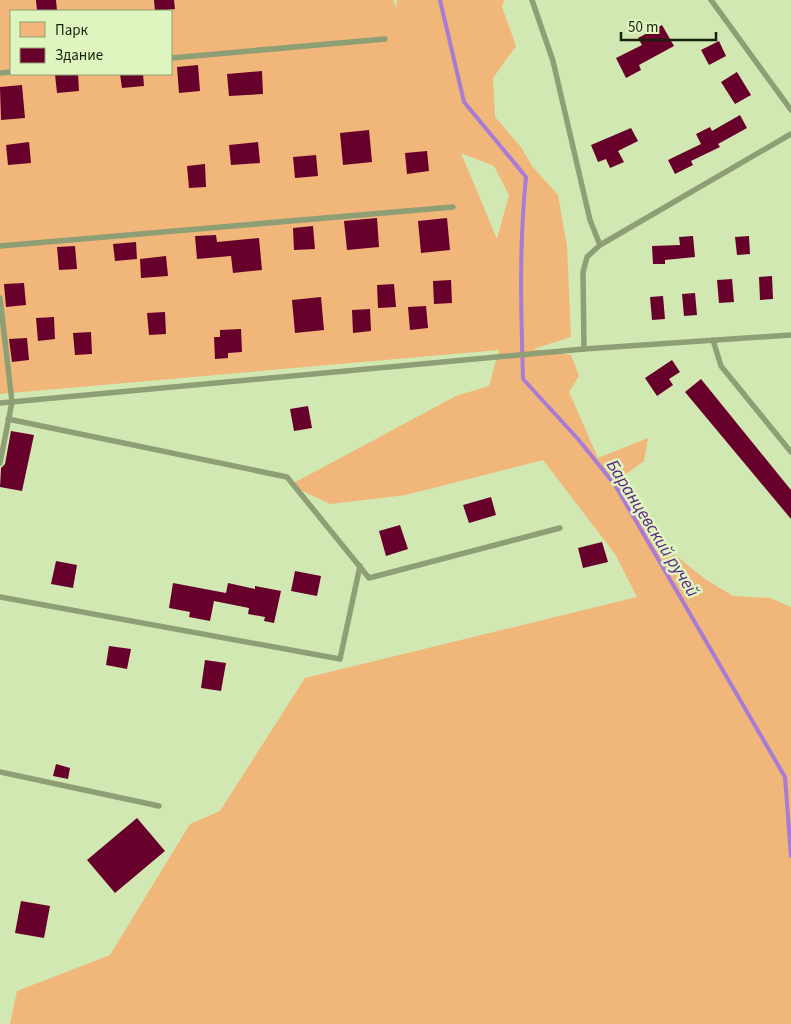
<svg xmlns="http://www.w3.org/2000/svg" width="791" height="1024" font-family="'Source Sans 3',sans-serif">
  <rect width="100%" height="100%" fill="#d2e8b2"/>
  <path fill="#f1b679" fill-rule="evenodd" d="M0 0H393L396 8 397 0H504L502 7 516 46 493 78 495 117 521 147 532 166 558 195 567 246 571 337 533 349 571 355 579 376 569 392 598 458 648 438 644 461 622 477 660 543 705 579 733 596 770 598 791 607V1024H10L17 991 110 955 190 824 220 811 305 678 637 597 615 554 543 460 406 495 330 504 290 485 456 396 489 386 499 350 0 394ZM11 11H171V74H11ZM461 153 494 166 509 195 497 239Z"/>
  <g fill="none" stroke-linecap="round" stroke-linejoin="round">
    <path stroke="#a87cd4" stroke-width="4" d="M440 0 464 102 526 177C519 244 521 312 523 379L578 439 615 485 785 777 791 856"/>
  </g>
  <g fill="#67002a">
    <polygon points="36,0 56,0 57,11 37,11"/>
    <polygon points="154,0 174,0 175,9 155,11"/>
    <polygon points="662,25 674,46 639,65 641,70 626,78 616,58 642,45 638,38"/>
    <polygon points="719,41 726,56 709,65 701,50"/>
    <polygon points="198,65 200,91 179,93 177,67"/>
    <polygon points="262,71 263,94 229,96 227,74"/>
    <polygon points="737,72 751,95 735,104 721,82"/>
    <polygon points="55,74 78,74 79,91 57,93"/>
    <polygon points="120,74 143,74 144,86 122,88"/>
    <polygon points="22,85 25,118 1,120 0,87"/>
    <polygon points="740,115 747,128 718,144 720,147 691,161 693,165 675,174 668,160 701,144 696,134 710,127 712,131"/>
    <polygon points="631,128 638,141 618,151 624,162 610,168 606,159 598,162 591,145"/>
    <polygon points="369,130 372,162 343,165 340,133"/>
    <polygon points="29,142 31,163 8,165 6,145"/>
    <polygon points="258,142 260,163 231,165 229,145"/>
    <polygon points="427,151 429,171 407,174 405,153"/>
    <polygon points="316,155 318,176 295,178 293,157"/>
    <polygon points="205,164 206,187 189,188 187,166"/>
    <polygon points="377,218 379,247 347,250 344,221"/>
    <polygon points="447,218 450,250 421,253 418,221"/>
    <polygon points="313,226 315,249 294,250 293,228"/>
    <polygon points="216,235 217,242 259,238 262,270 233,273 231,256 197,259 195,236"/>
    <polygon points="693,236 695,257 665,260 665,264 653,264 652,246 680,245 679,237"/>
    <polygon points="749,236 750,254 737,255 735,237"/>
    <polygon points="136,242 137,259 115,261 113,244"/>
    <polygon points="75,246 77,269 59,270 57,247"/>
    <polygon points="166,256 168,276 141,278 140,259"/>
    <polygon points="772,276 773,299 760,300 759,277"/>
    <polygon points="732,279 734,302 719,303 717,280"/>
    <polygon points="451,280 452,303 434,304 433,281"/>
    <polygon points="24,283 26,305 6,307 4,284"/>
    <polygon points="394,284 396,307 378,308 377,285"/>
    <polygon points="695,293 697,315 684,316 682,294"/>
    <polygon points="663,296 665,319 652,320 650,297"/>
    <polygon points="321,297 324,330 295,333 292,300"/>
    <polygon points="426,306 428,328 410,330 408,307"/>
    <polygon points="370,309 371,331 353,333 352,310"/>
    <polygon points="165,312 166,334 149,335 147,313"/>
    <polygon points="54,317 55,339 38,341 36,318"/>
    <polygon points="241,329 242,352 228,353 228,358 215,359 214,337 220,337 220,330"/>
    <polygon points="91,332 92,354 75,355 73,333"/>
    <polygon points="27,338 29,360 12,362 9,339"/>
    <polygon points="672,360 680,372 669,379 673,385 657,396 645,378"/>
    <polygon points="701,379 791,490 791,519 685,392"/>
    <polygon points="308,406 312,428 294,431 290,409"/>
    <polygon points="11,431 34,435 22,491 0,487 1,468 5,464"/>
    <polygon points="491,497 496,515 469,523 463,505"/>
    <polygon points="400,525 408,549 386,556 379,531"/>
    <polygon points="602,542 608,562 583,568 578,548"/>
    <polygon points="56,561 77,565 73,588 51,584"/>
    <polygon points="295,571 321,576 317,596 291,591"/>
    <polygon points="173,583 226,593 228,583 255,589 255,586 281,591 274,623 264,621 265,617 248,614 249,608 214,601 210,621 189,617 190,612 169,608"/>
    <polygon points="109,646 131,649 127,669 106,665"/>
    <polygon points="205,660 226,663 221,691 201,688"/>
    <polygon points="56,764 70,768 68,779 53,776"/>
    <polygon points="137,818 165,851 115,893 87,860"/>
    <polygon points="21,901 50,906 44,938 15,933"/>
  </g>
  <g fill="none" stroke-linecap="round" stroke-linejoin="round">
    <g stroke="#8e9f76" stroke-width="5.5">
      <polyline points="532,0 553,61 590,220 600,245 791,134"/>
      <polyline points="711,0 791,110"/>
      <polyline points="171,58 385,39"/>
      <polyline points="0,73 11,72"/>
      <polyline points="0,246 453,207"/>
      <polyline points="0,298 12,402 0,463"/>
      <polyline points="713,340 721,366 791,452"/>
      <polyline points="584,349 791,335"/>
      <polyline points="0,403 584,349 583,272 587,257 600,245"/>
      <polyline points="8,419 287,477 369,578 560,528"/>
      <polyline points="0,597 340,659 360,566"/>
      <polyline points="0,772 159,806"/>
    </g>
  </g>
  <g text-anchor="middle" stroke-width="5" stroke-linejoin="round" paint-order="stroke">
    <g font-size="18" font-style="italic" fill="#5b1f88" stroke="#dff5bf">
      <text transform="translate(653 528) rotate(58)" y="6">Баранцевский ручей</text>
    </g>
  </g>
  <rect x="10" y="10" width="162" height="65" fill="#dff5bf" stroke="#90a077"/>
  <rect x="20" y="22" width="25" height="15" fill="#f1b679" stroke="#90a077"/>
  <text x="55" y="35" font-size="15" fill="#19200c">Парк</text>
  <rect x="20" y="48" width="25" height="15" fill="#67002a" stroke="#90a077"/>
  <text x="55" y="60" font-size="15" fill="#19200c">Здание</text>
  <path d="M621 32v8h95v-8" fill="none" stroke="#19200c" stroke-width="2.5"/>
  <text x="628" y="32" font-size="15" fill="#19200c" stroke="#dff5bf" stroke-width="4" paint-order="stroke">50 m</text>
</svg>
